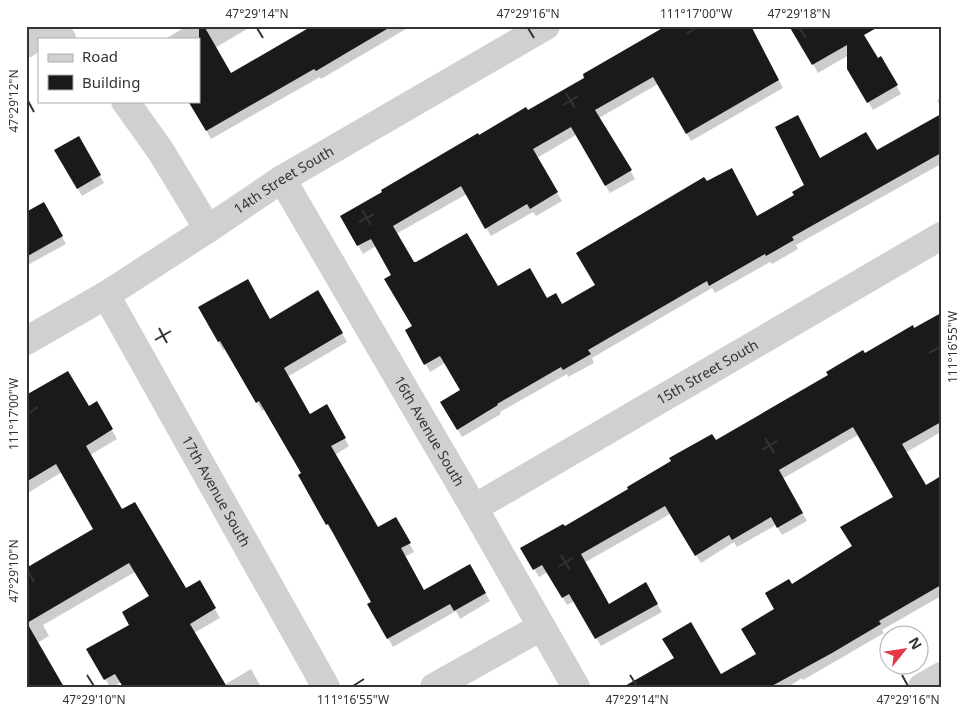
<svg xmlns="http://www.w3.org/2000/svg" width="967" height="713" font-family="'Noto Sans',sans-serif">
  <rect width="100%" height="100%" fill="#fff"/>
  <g fill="#0003">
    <polygon points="187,26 252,26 215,48 231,75 310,29 308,26 411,26 321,79 320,77 211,139 190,101 199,101 199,39 165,39"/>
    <polygon points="750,26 783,88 691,141 658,84 599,118 635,179 610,193 576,135 537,158 562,201 536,216 533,212 491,236 467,194 396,234 413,263 497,288 547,300 561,305 596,285 706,183 757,218 796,195 806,186 820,160 877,152 941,115 941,164 796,245 798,249 772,264 770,262 715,293 712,288 592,358 594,363 568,377 567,374 500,412 501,414 462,437 442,403 462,391 445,363 430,372 407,331 414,327 393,275 376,246 363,254 342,217 479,136 528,112"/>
    <polygon points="791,26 858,26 877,60 881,58 901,94 873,110 849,68 849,55 818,73"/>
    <polygon points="941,98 941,107 937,100"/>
    <polygon points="78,138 104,183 82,196 56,151"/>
    <polygon points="43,204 66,244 26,266 26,214"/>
    <polygon points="318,292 347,342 287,377 310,416 326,406 349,446 335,455 378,529 396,519 414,552 404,557 424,592 470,566 490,601 460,619 456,611 393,647 369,605 373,603 333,531 332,532 299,476 303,474 265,409 262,411 226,348 223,350 199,308 270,321"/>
    <polygon points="26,397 88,407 96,403 117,439 90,455 122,511 186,590 199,582 220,618 194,633 224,685 251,669 261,687 124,687 121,682 113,687 110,687 88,650 131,625 150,597 135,572 43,625 49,636 37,643 26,687 26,593 95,530 62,472 26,494"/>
    <polygon points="941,398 941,432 905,453 925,486 941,477 941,596 882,630 884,633 836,661 803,680 802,678 788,687 635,687 720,676 757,655 776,609 791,585 853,547 895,497 858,435 782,479 807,521 782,535 776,525 737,547 734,542 701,563 670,514 584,563 609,605 645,584 662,612 601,646 575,601 567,605 548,572 539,577 522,549 564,528 715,442"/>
  </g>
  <g fill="#1a1a1a">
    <polygon points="199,26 204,26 231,73 312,26 392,26 316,71 314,69 206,131 188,101 199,101"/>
    <polygon points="666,26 751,26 779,80 686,134 653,77 595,110 632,170 605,186 571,127 533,149 558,192 530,209 527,204 485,229 461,186 393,226 414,262 416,262 467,233 498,286 530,268 547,298 556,293 562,304 595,285 576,253 704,177 707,181 732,168 757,216 794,195 792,192 804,185 775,127 798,115 820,158 866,132 877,150 941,114 941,153 792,237 794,240 766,256 765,254 709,286 707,281 588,350 591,354 563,370 561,367 497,404 498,405 457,430 440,402 460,390 440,356 424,365 405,330 412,326 384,279 391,275 371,239 357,246 340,216 382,192 381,190 478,133 479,135 526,107 528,110 584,78 583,74"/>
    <polygon points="789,26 880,26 864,35 878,58 881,56 898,85 867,103 847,69 847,45 812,65"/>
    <polygon points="79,136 101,175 77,189 54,150"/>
    <polygon points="44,202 63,236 26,257 26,212"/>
    <polygon points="248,279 270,319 318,290 343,333 284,368 310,414 327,404 346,438 331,446 378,527 396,517 411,543 401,548 424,590 470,564 486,593 454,611 450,604 387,639 367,604 371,602 328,524 326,525 298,475 301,473 259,401 256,403 220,341 218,342 198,307"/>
    <polygon points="941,313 941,422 902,444 926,485 941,476 941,585 879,621 881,624 832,653 770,687 623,687 674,658 662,639 691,622 721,674 756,654 741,629 774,609 765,593 789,579 792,584 852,546 840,527 893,497 853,427 779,470 803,513 777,528 771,517 732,540 729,535 695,556 665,506 581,554 609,604 646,582 658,604 595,639 569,594 562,598 542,565 533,570 520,548 563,524 565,526 628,489 627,487 671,461 669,458 712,434 716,440 828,375 826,372 863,350 865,353 913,325 914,328"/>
    <polygon points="68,371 89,406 97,401 113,429 86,446 122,509 135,502 186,588 200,580 216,608 190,624 227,687 123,687 115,674 104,680 86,649 129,625 122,612 149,596 129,563 27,623 64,687 26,687 26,568 93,529 56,464 26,482 26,395"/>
  </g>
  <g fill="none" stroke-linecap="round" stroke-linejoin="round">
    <g stroke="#d0d0d0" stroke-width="28">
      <polyline points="49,26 62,39"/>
      <polyline points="26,44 43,26"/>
      <polyline points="125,101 160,150 208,229"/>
      <path id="s1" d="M282 179 474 508 576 687"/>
      <path id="s2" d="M106 295 326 687"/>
      <path id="s3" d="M26 341 106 295 208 229 282 179 546 26"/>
      <path id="s4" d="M474 508 941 236"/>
      <polyline points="434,687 541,627"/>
      <polyline points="922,687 941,676"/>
    </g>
  </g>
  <path fill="none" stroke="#333" stroke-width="2" d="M257 28 263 38M528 28 534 38M799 28 806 38M686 34 696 28M566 93 575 108M28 101 34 112M563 105 578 96M362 210 371 225M359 222 374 214M159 328 167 343M155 340 171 331M929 353 940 347M28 414 38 407M765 438 774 453M762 450 777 441M561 555 570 570M558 567 573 558M28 571 34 582M87 675 94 686M630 675 637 686M902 675 908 686M353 686 364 679"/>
  <g text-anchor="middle" stroke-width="5" stroke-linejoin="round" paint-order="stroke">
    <g font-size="14" fill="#333" stroke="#fff">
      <text dy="5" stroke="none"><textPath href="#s3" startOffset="304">14th Street South</textPath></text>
      <text dy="5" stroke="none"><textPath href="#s4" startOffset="270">15th Street South</textPath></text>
      <text dy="5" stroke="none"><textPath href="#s1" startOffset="292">16th Avenue South</textPath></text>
      <text dy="5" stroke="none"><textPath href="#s2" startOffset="225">17th Avenue South</textPath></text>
    </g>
  </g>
  <rect width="967" height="713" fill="none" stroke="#ffffff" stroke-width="55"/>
  <rect x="38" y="38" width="162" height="65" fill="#ffffff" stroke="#adadad"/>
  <rect x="48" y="54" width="25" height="8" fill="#d0d0d0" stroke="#adadad"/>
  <text x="82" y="62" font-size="15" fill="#333333">Road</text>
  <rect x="48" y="75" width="25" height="15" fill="#1a1a1a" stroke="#adadad"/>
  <text x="82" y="88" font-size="15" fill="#333333">Building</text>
  <g transform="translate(904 650) rotate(60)"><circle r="24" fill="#ffffff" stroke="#adadad"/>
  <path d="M0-4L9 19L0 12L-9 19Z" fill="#e63946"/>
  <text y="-8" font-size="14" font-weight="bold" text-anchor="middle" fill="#333333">N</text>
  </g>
  <rect x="28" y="28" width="912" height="658" fill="none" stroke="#333" stroke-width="2"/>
  <g font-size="12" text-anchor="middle" fill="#333">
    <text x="257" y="18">47°29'14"N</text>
    <text x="528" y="18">47°29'16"N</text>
    <text x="696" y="18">111°17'00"W</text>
    <text x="799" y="18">47°29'18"N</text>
    <text transform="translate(14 101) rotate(-90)" y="4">47°29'12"N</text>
    <text transform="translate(953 347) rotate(-90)" y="4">111°16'55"W</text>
    <text transform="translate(14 414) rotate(-90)" y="4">111°17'00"W</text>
    <text transform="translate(14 571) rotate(-90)" y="4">47°29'10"N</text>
    <text x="94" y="704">47°29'10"N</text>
    <text x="353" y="704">111°16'55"W</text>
    <text x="637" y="704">47°29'14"N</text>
    <text x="908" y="704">47°29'16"N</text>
  </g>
</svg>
